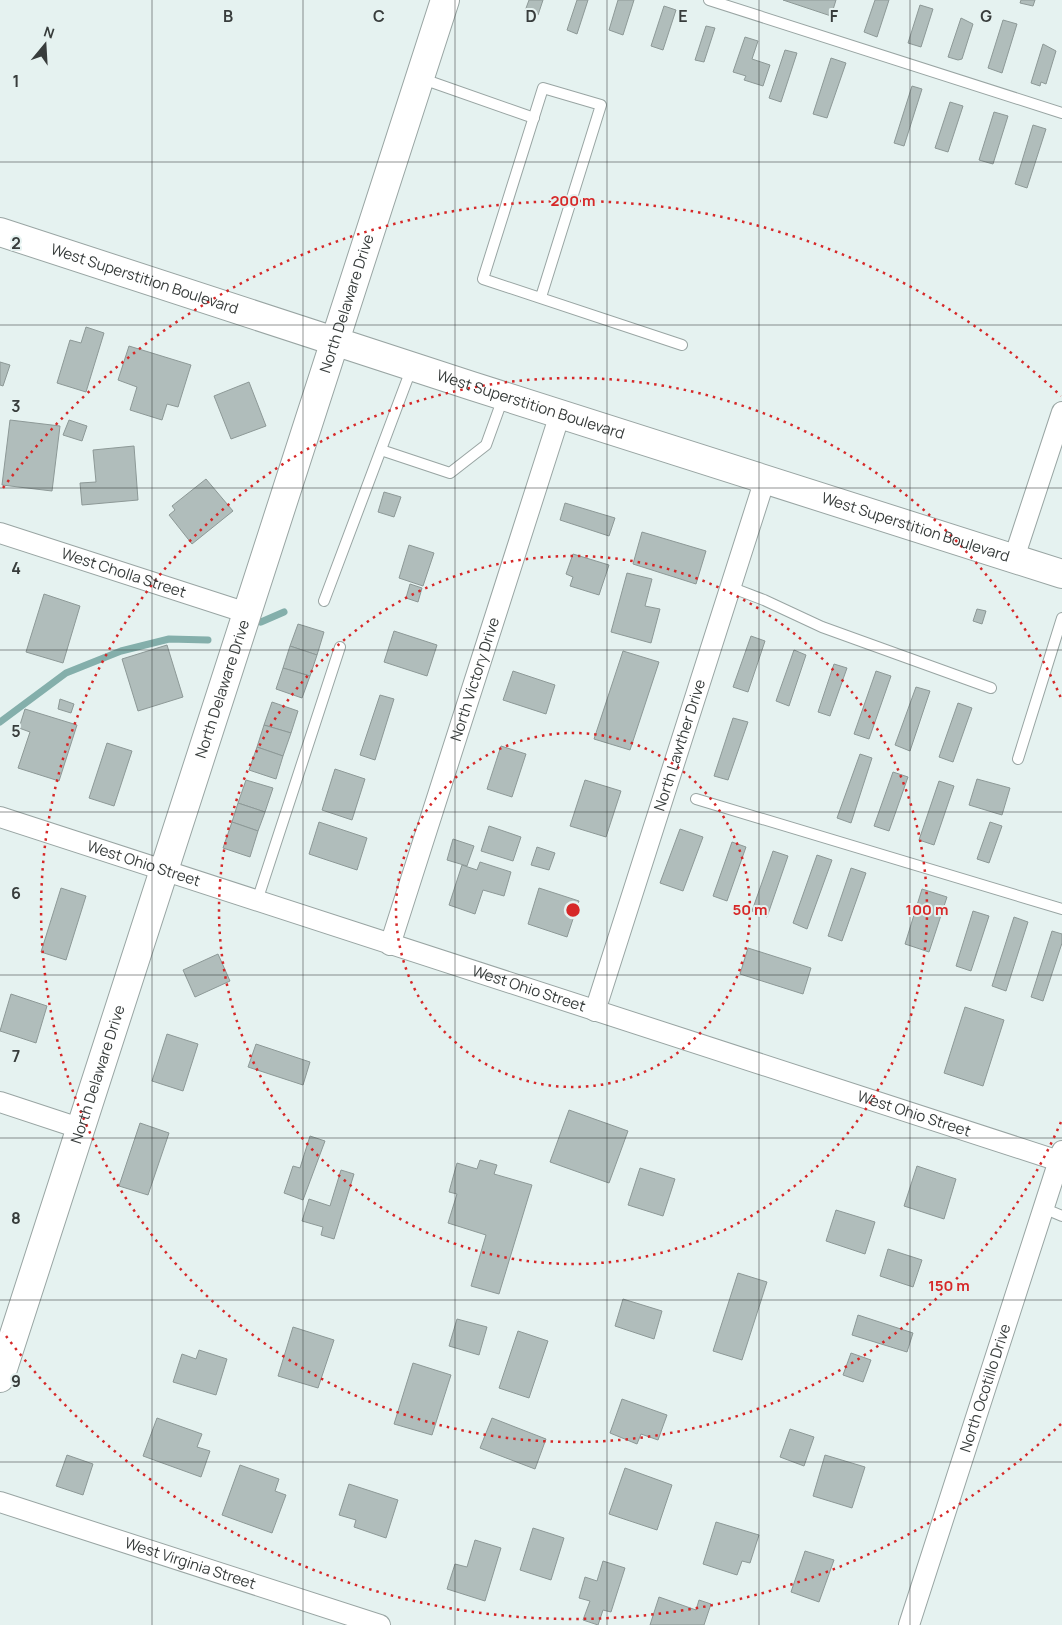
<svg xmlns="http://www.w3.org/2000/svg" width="1062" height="1625" font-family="Manrope,sans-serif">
  <rect width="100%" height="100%" fill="#e5f2f0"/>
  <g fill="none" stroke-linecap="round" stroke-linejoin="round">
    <g stroke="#84afab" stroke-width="7">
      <polyline points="261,622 284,612"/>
      <polyline points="0,722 66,673 121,651 169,639 208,640"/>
    </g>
  </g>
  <g fill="#b0bdbb" stroke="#8d9997">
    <polygon points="529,0 543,0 538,15 525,11"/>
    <polygon points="577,0 588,0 577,34 567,30"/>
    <polygon points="618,0 634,0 623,35 609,30"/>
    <polygon points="783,0 836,0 831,16"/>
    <polygon points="875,0 889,0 877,37 864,32"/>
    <polygon points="1021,0 1035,0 1033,6 1020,3"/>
    <polygon points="920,5 933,9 921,47 908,43"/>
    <polygon points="664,6 676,10 663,50 651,46"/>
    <polygon points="961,18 973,24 962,59 958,60 948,57"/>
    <polygon points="1003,20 1017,24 1002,73 988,68"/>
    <polygon points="706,26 715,28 704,62 695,60"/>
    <polygon points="745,37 758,41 752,59 770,65 763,86 744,80 746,76 733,72"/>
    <polygon points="1043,44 1056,51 1046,84 1041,82 1040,86 1031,83"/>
    <polygon points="785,50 797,53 781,102 769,98"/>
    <polygon points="831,58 846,63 827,118 813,114"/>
    <polygon points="912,86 922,89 904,146 894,143"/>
    <polygon points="950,102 963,106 948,152 935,148"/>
    <polygon points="994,112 1008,116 993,164 979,160"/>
    <polygon points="1033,125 1046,129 1027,188 1015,184"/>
    <polygon points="86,327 104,333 86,392 57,383 70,340 81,343"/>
    <polygon points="129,346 191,365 178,407 167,404 162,420 130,410 137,387 118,380"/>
    <polygon points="0,362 10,365 3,386 0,385"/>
    <polygon points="249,382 266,426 231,439 214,396"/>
    <polygon points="10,420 60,426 52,491 2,485"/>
    <polygon points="69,420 87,426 82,441 63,435"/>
    <polygon points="134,446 138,500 82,505 80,483 96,482 93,450"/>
    <polygon points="206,479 233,511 192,544 169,515 175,510 172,506"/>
    <polygon points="384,492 401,497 394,517 378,512"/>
    <polygon points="565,503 615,518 609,536 560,520"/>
    <polygon points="642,532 706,551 696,584 633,564"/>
    <polygon points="409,545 434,553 423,586 399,578"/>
    <polygon points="573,554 609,565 599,595 570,586 573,577 566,574"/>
    <polygon points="627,573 652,579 645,606 660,609 651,643 611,632"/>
    <polygon points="410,584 422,588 418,602 406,598"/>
    <polygon points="44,594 80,606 63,663 26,652"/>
    <polygon points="977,609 986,611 982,624 973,621"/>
    <polygon points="298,624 324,632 317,655 290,646"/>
    <polygon points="394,631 437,645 427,676 384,662"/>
    <polygon points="751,636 765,641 748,692 733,687"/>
    <polygon points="167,645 183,697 138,711 122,659"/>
    <polygon points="290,646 317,655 310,676 283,668"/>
    <polygon points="794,650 806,655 789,706 776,701"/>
    <polygon points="623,651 659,662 630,750 594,739"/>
    <polygon points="834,664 847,668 830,716 818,712"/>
    <polygon points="283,668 310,676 302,698 276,689"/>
    <polygon points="513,671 555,685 546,714 503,700"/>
    <polygon points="876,671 891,676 869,739 854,734"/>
    <polygon points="916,687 930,691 910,751 895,745"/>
    <polygon points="380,695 394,699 375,760 360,755"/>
    <polygon points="60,699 74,704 71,713 58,709"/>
    <polygon points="272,702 298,711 291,733 264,725"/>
    <polygon points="958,703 972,708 953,762 939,757"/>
    <polygon points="25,709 77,725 59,781 18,768 30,732 19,728"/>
    <polygon points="733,718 748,722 728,780 714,776"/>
    <polygon points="264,725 291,733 283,756 257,747"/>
    <polygon points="107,743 132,751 114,806 89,798"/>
    <polygon points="501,746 526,754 512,797 487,789"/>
    <polygon points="257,747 283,756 276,779 249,770"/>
    <polygon points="860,754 872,758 851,823 837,818"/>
    <polygon points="335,769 365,779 352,820 322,810"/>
    <polygon points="893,772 908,777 889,831 874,826"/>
    <polygon points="977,779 1010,788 1002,815 969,805"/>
    <polygon points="246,780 273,788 265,812 238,803"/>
    <polygon points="585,780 621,791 606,837 570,826"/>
    <polygon points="939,781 954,786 934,845 919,840"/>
    <polygon points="238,803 265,812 258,831 232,822"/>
    <polygon points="232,822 258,831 250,857 223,848"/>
    <polygon points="319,822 367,838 357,870 309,854"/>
    <polygon points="990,822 1002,826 989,863 977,859"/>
    <polygon points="489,826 521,837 513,861 481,851"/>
    <polygon points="680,829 703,837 683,891 660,883"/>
    <polygon points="453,839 474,846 467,866 447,860"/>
    <polygon points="732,842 746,847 727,901 713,896"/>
    <polygon points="537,847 555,853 549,870 531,865"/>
    <polygon points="773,851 788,856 767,917 752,911"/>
    <polygon points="817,855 832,860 807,929 793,923"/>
    <polygon points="480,862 511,872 504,896 483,890 475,914 449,905 462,865 477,870"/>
    <polygon points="851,868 866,873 842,941 828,936"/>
    <polygon points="61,888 86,896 66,960 41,952"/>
    <polygon points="539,888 579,901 567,937 528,924"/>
    <polygon points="922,889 947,897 929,952 905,944"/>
    <polygon points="973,911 989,916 971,971 956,966"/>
    <polygon points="1014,917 1028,922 1006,991 992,986"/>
    <polygon points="1052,931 1062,934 1062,943 1043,1001 1031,997"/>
    <polygon points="748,948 811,968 803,994 740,974"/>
    <polygon points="218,954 230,981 195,997 183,970"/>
    <polygon points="11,994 47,1006 36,1043 0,1031"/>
    <polygon points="965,1007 1004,1020 983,1086 944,1073"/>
    <polygon points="167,1034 198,1044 183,1091 152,1081"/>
    <polygon points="256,1044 310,1062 303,1085 248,1067"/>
    <polygon points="569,1110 628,1131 609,1183 550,1162"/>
    <polygon points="140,1123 169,1133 148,1195 119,1186"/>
    <polygon points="310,1136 325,1141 303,1200 284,1193 293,1166 300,1168"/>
    <polygon points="480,1160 497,1165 494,1174 532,1185 499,1294 471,1286 486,1235 448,1223 457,1194 449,1192 457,1163 477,1169"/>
    <polygon points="917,1166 956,1179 944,1219 904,1206"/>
    <polygon points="640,1168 675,1179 663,1216 628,1205"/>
    <polygon points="341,1170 354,1174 334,1239 321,1235 323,1227 302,1221 309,1199 330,1206"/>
    <polygon points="836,1210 875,1222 865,1254 826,1241"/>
    <polygon points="888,1249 922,1260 913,1287 880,1276"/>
    <polygon points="738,1273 767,1282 742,1360 713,1351"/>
    <polygon points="623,1299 662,1311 654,1339 615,1326"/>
    <polygon points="858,1315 913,1333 907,1352 852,1335"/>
    <polygon points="457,1319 487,1327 479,1355 449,1346"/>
    <polygon points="293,1327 334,1340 318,1388 278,1376"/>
    <polygon points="518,1331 548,1341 529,1398 499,1388"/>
    <polygon points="199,1350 227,1359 216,1395 173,1382 182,1354 196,1359"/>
    <polygon points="851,1353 871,1360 863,1382 843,1375"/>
    <polygon points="413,1363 451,1375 432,1435 394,1424"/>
    <polygon points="622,1399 667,1415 658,1440 641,1434 637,1444 610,1433"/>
    <polygon points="157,1418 202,1434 197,1447 210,1451 201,1477 143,1456"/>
    <polygon points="492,1418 546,1439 535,1469 480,1448"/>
    <polygon points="790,1429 814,1437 804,1466 780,1457"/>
    <polygon points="67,1455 93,1464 83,1495 56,1486"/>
    <polygon points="825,1455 865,1467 852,1508 813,1496"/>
    <polygon points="240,1465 279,1479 275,1491 286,1495 272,1533 222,1515"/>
    <polygon points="625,1468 672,1485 657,1530 609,1514"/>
    <polygon points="349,1484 398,1500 386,1538 354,1527 356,1520 339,1515"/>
    <polygon points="716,1522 759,1535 750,1563 742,1561 737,1575 703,1564"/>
    <polygon points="533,1528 564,1538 551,1580 520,1570"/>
    <polygon points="475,1540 501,1548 485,1601 447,1589 455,1564 467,1567"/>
    <polygon points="805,1551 834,1560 819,1602 791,1592"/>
    <polygon points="603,1561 625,1568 611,1612 603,1610 598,1625 583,1620 590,1601 579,1598 585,1577 597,1581"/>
    <polygon points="659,1597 696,1610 699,1600 711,1604 704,1625 650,1625"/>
  </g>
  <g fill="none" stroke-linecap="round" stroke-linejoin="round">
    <g stroke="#99a5a3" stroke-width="12">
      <g id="lane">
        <polyline points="709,0 1062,113"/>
        <polyline points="420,78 534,118"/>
        <polyline points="541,297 601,105 543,88 483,279 682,345"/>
        <polyline points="381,450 450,473 486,445 503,398"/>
        <polyline points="730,587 764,600 822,627 991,688"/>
        <polyline points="324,601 412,367"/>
        <polyline points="1018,759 1062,618"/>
        <polyline points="696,799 1062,909"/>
        <polyline points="257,901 340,647"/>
        <polyline points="1043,1208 1062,1216"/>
      </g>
    </g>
    <g stroke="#99a5a3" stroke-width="22">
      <g id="street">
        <path id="s1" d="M0 533 247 613"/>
        <polyline points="1014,558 1062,412"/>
        <path id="s2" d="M0 817 1059 1161"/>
        <path id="s3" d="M390 945 560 414"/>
        <path id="s4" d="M595 1011 765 479"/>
        <polyline points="0,1102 82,1129"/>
        <path id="s5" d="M0 1502 380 1625"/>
        <path id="s6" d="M909 1625 1062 1151"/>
      </g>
    </g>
    <g stroke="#99a5a3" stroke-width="30">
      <g id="secondary">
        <path id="s7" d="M0 232 472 386 1062 574"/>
        <path id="s8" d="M0 1378 445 0"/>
      </g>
    </g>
    <use href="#lane" stroke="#fff" stroke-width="10"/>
    <use href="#street" stroke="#fff" stroke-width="20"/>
    <use href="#secondary" stroke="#fff" stroke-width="28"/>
  </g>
  <path fill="none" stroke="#383d3c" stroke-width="1" stroke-opacity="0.55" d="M152 0V1625M303 0V1625M455 0V1625M607 0V1625M759 0V1625M910 0V1625M0 162H1062M0 325H1062M0 488H1062M0 650H1062M0 812H1062M0 975H1062M0 1138H1062M0 1300H1062M0 1462H1062"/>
  <g fill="none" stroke="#d62828" stroke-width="2.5" stroke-dasharray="2.5 5">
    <circle cx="573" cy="910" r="177"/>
    <circle cx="573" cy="910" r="354"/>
    <path d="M1061 1122A532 532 0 1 1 1061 698"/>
    <path d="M1061 1424A709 709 0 0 1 3 1332M3 488A709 709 0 0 1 1061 396"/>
  </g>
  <g text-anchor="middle" stroke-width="4" stroke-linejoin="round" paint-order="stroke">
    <g font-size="15" fill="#383d3c" stroke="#e5f2f0">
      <text dy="5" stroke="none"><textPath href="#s7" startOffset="152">West Superstition Boulevard</textPath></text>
      <text dy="5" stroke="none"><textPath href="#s8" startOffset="1129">North Delaware Drive</textPath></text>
      <text dy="5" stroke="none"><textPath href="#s7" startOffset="558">West Superstition Boulevard</textPath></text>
      <text dy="5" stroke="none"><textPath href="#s7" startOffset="962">West Superstition Boulevard</textPath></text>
      <text dy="5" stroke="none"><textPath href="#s1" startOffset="130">West Cholla Street</textPath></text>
      <text dy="5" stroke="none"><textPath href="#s3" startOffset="279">North Victory Drive</textPath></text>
      <text dy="5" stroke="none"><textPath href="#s8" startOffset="724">North Delaware Drive</textPath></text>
      <text dy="5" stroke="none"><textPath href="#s4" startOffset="279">North Lawther Drive</textPath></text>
      <text dy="5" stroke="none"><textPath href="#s2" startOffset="151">West Ohio Street</textPath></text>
      <text dy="5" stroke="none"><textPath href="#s2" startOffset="556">West Ohio Street</textPath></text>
      <text dy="5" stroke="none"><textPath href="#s8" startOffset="319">North Delaware Drive</textPath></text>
      <text dy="5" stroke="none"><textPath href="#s2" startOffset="961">West Ohio Street</textPath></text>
      <text dy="5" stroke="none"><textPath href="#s6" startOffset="249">North Ocotillo Drive</textPath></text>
      <text dy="5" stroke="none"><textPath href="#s5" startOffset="200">West Virginia Street</textPath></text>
    </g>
  </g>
  <g font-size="16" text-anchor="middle" font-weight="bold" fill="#383d3c" stroke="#e5f2f0" stroke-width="4" stroke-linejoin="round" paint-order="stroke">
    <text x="228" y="22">B</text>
    <text x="379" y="22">C</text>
    <text x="531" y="22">D</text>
    <text x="683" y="22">E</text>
    <text x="834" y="22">F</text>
    <text x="986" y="22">G</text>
    <text x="16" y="87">1</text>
    <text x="16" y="249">2</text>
    <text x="16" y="412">3</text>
    <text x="16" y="574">4</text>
    <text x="16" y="737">5</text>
    <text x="16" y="899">6</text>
    <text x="16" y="1062">7</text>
    <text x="16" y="1224">8</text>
    <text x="16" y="1387">9</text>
  </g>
  <circle cx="573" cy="910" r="8" fill="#d62828" stroke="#e5f2f0" stroke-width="2.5"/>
  <g font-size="15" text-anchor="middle" font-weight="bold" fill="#d62828" stroke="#e5f2f0" stroke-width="4" stroke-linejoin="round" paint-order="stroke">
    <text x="573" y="206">200 m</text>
    <text x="750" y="915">50 m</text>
    <text x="927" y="915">100 m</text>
    <text x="949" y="1291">150 m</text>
  </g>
  <g transform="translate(45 45) rotate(18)" stroke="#e5f2f0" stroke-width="4" paint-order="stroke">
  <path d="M0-4L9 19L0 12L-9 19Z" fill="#383d3c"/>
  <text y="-8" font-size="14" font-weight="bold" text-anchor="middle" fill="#383d3c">N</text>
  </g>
</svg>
